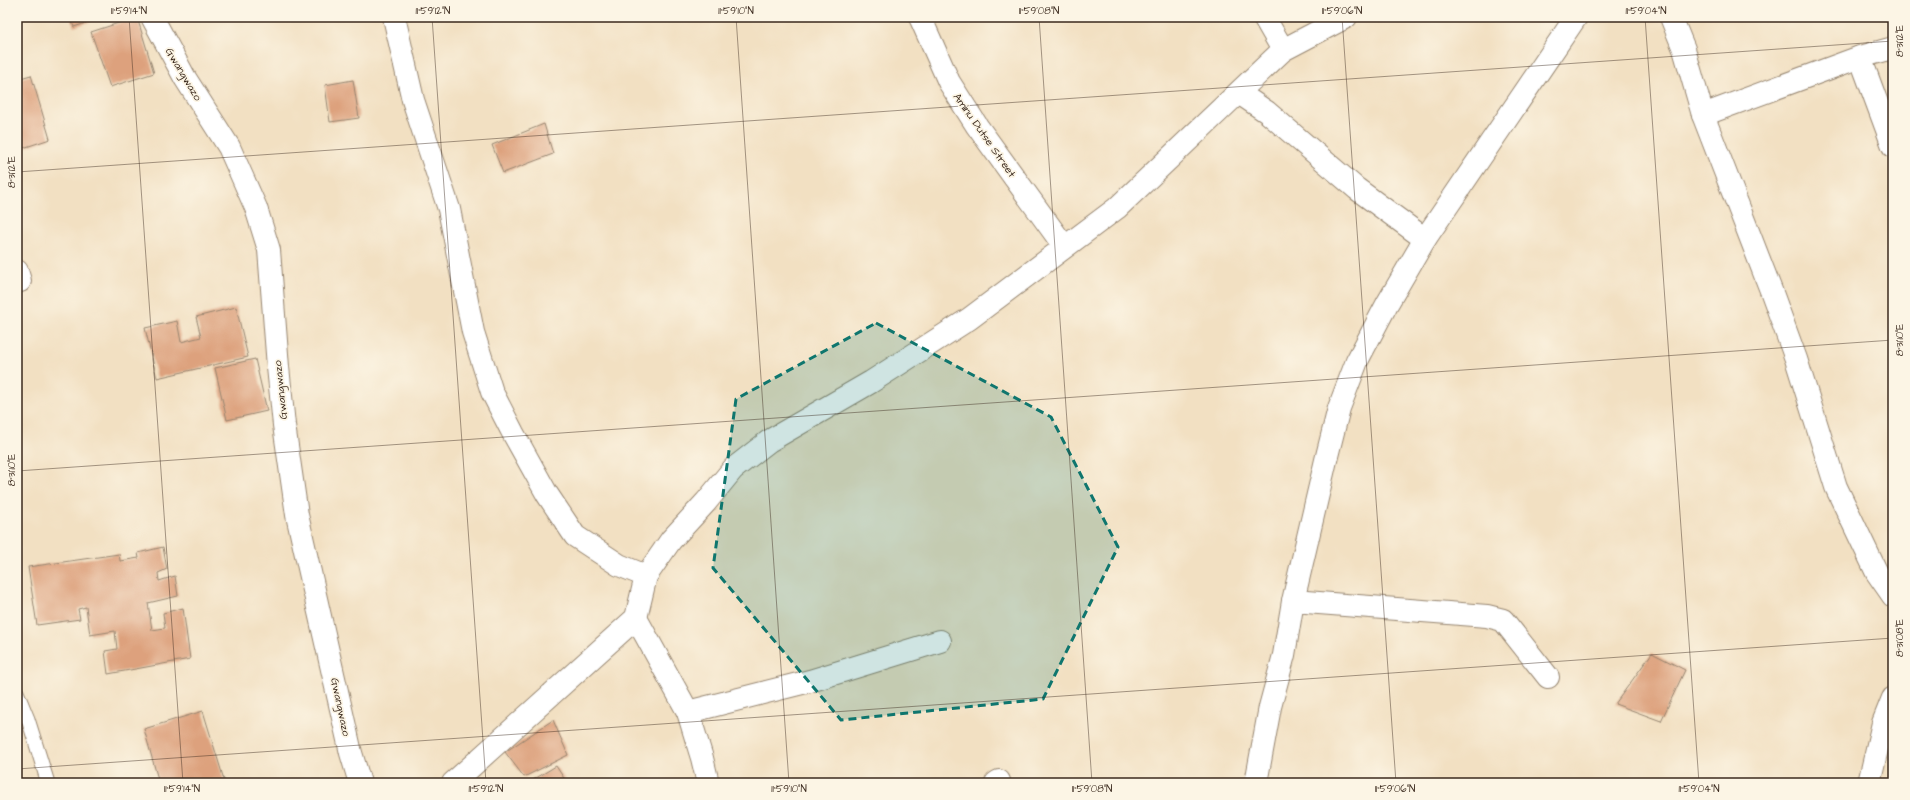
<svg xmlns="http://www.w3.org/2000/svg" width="1910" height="800" font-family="'Architects Daughter',sans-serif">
  <rect width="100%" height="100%" fill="#fcf5e5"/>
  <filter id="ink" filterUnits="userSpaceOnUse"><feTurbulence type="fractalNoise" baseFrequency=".025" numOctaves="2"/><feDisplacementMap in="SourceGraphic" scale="8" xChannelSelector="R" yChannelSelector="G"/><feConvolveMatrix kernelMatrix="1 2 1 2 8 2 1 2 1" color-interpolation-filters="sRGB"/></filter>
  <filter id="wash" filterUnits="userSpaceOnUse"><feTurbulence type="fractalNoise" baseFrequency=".012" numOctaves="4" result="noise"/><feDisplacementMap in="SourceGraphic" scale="16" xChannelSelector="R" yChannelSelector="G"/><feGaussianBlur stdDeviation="0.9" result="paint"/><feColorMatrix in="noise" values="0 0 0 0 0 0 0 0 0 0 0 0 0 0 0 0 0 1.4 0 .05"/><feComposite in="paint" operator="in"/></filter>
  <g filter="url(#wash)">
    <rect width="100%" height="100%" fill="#f2e0c2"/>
    <g id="blocks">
      <g fill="#dda17d">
        <polygon points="70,17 103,17 74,27"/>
        <polygon points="137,17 154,73 110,87 91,32"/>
        <polygon points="31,75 50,139 17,150 17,79"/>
        <polygon points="353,80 359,118 330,122 325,85"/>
        <polygon points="544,124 553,154 503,173 492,145"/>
        <polygon points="236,307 248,357 157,378 145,328 177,321 181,342 201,337 196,317"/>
        <polygon points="255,359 267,411 227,420 215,368"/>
        <polygon points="163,547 167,569 158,573 159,581 175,576 178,596 148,603 152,630 165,628 163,613 183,608 190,659 108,674 105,651 117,649 115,631 90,635 86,607 78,609 80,619 37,625 28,567 119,554 120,561 139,558 138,553"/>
        <polygon points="1652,653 1685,670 1661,721 1615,704"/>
        <polygon points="203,711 225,783 159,783 144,729"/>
        <polygon points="553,720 568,755 524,777 505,752"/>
        <polygon points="556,766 567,783 528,783"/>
      </g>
    </g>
  </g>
  <g filter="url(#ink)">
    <use href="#blocks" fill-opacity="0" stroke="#968570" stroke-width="1"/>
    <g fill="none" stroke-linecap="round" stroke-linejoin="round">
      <g stroke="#968570" stroke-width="15">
        <polyline id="service" points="17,692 28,719 48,783"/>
      </g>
      <g stroke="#968570" stroke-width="24">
        <g id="minor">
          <polyline points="152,17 185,78 229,147 256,208 269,250 278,367 284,425 297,515 351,753 360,783"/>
          <polyline points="394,17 413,100 449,209 473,332 492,392 513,433 547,494 575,536 619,565 646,576"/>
          <polyline points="920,17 949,82 977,126 1064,246"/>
          <polyline points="1264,17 1283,50"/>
          <polyline points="1671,17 1684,49 1703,115 1772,293 1796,359 1836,487 1877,573 1893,596"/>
          <polyline points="1860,57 1893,146"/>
          <polyline points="1239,93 1267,112 1357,189 1425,239"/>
          <polyline points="1703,115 1860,57 1893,48"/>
          <polyline points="17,271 20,281"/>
          <polyline points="1293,601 1487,616 1503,620 1548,677"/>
          <polyline points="636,618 688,712 702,758 708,783"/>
          <polyline points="688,712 810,681 940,641"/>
          <polyline points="453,783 636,618 646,576 671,540 706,502 733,469 769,441 871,382 969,319 1117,208 1283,50 1346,17"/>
          <polyline points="996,783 999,781"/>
          <polyline points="1256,783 1270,707 1284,655 1293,601 1326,460 1339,408 1357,361 1387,304 1425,239 1576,17"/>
          <polyline points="1869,783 1883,723 1893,698"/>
        </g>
      </g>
      <use href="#service" stroke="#fff" stroke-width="13"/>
      <use href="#minor" stroke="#fff" stroke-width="22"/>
    </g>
  </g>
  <path fill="#0f766e" fill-opacity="0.2" stroke="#0f766e" stroke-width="3" stroke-dasharray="8 5" stroke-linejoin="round" d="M876 323 1051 417 1118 547 1043 699 841 720 713 568 736 399Z"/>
  <path fill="none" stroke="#3b2a1e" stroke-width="1" stroke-opacity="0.45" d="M129 17 183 783M432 17 486 783M736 17 789 783M1039 17 1092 783M1342 17 1396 783M1645 17 1699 783M17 172 1893 41M17 471 1893 340M17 769 1893 638"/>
  <g text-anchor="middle" stroke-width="3.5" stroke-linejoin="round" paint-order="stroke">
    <g font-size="11" fill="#3b2a1e" stroke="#fcf5e5">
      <text transform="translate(184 74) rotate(59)" y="4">Gwangwazo</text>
      <text transform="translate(985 135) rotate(55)" y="4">Aminu Dutse Street</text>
      <text transform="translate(280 390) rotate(-96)" y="4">Gwangwazo</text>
      <text transform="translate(341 707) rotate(78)" y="4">Gwangwazo</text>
    </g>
  </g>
  <rect width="1910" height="800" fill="none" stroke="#fcf5e5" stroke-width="44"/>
  <rect x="22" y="22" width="1866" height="756" fill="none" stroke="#3b2a1e" stroke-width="1.5"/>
  <g font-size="10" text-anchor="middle" fill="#3b2a1e">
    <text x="129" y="14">11°59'14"N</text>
    <text x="433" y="14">11°59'12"N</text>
    <text x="736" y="14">11°59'10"N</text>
    <text x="1039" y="14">11°59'08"N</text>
    <text x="1342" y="14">11°59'06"N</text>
    <text x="1646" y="14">11°59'04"N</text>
    <text transform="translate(1899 41) rotate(-90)" y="4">8°31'12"E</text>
    <text transform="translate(11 172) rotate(-90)" y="4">8°31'12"E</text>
    <text transform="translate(1899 340) rotate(-90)" y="4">8°31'10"E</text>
    <text transform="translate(11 470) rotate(-90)" y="4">8°31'10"E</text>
    <text transform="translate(1899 638) rotate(-90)" y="4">8°31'08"E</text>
    <text x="182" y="792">11°59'14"N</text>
    <text x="486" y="792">11°59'12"N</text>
    <text x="789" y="792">11°59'10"N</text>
    <text x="1092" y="792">11°59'08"N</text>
    <text x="1395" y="792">11°59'06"N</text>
    <text x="1699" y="792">11°59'04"N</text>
  </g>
</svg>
